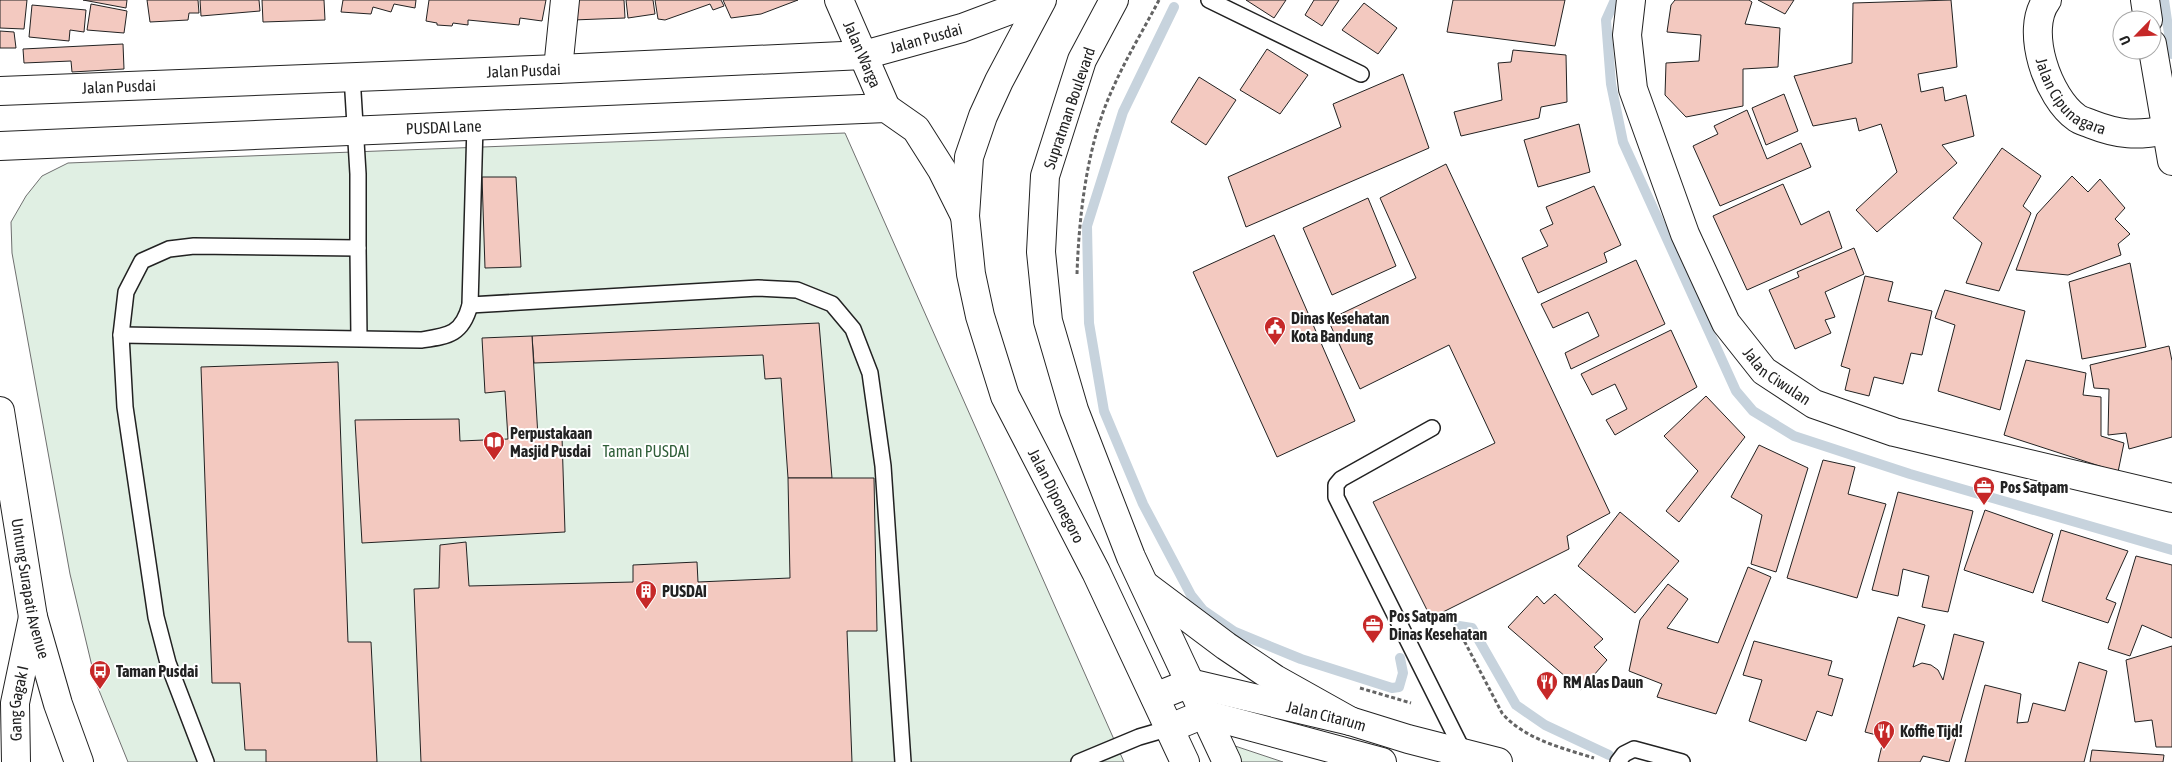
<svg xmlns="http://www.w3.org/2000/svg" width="2172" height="762" font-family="'Asap Condensed',sans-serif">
  <rect width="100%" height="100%" fill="#fff"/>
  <g fill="#e0efe3" stroke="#6f6f6f">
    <polygon points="845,133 1124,762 128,762 96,683 70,574 12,253 11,222 26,196 42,176 68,163"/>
    <polygon points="1223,742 1283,762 1232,762"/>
  </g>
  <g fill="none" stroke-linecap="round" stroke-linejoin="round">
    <g stroke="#c7d3dd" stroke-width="10">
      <polyline points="1615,0 1606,20 1611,84 1623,142 1736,391 1753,411 1794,436 1910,474 2172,550"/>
      <polyline points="2164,0 2172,54"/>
      <polyline points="1174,7 1123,112 1087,226 1089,323 1104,411 1143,504 1191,595 1203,610 1235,632 1301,659 1392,688 1399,687 1403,673 1400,658"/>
      <polyline points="1459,626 1472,628 1516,705 1545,725 1609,755"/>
    </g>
  </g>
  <g fill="#f3c9c0" stroke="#222">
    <polygon points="0,0 27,0 24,29 0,28"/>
    <polygon points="83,0 127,0 126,8"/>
    <polygon points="147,0 198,0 199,13 189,13 188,20 150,22"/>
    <polygon points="200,0 259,0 260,11 201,16"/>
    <polygon points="262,0 324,0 325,20 263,22"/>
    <polygon points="343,0 416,0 415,8 394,4 391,12 373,7 371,14 341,12"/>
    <polygon points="429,0 546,0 542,21 520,18 519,25 468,20 468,25 453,23 452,26 437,25 437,23 426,21"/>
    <polygon points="575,0 624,0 625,18 573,20"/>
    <polygon points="626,0 653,0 655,14 628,18"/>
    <polygon points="655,0 721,0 724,6 713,10 710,4 665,20 658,19"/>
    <polygon points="723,0 798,0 761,14 731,18"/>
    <polygon points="1246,0 1286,0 1274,18"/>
    <polygon points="1314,0 1339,0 1322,26 1305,15"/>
    <polygon points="1453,0 1565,0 1555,46 1447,32"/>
    <polygon points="1675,0 1749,0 1752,2 1745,24 1780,28 1778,67 1743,69 1743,106 1686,117 1665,95 1666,63 1699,61 1701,35 1667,32 1671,5"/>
    <polygon points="1758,0 1794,0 1785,14"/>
    <polygon points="1951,0 1957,67 1918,74 1921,92 1943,87 1945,101 1966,95 1974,136 1942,145 1957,163 1877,232 1856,210 1897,172 1881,124 1859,131 1856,118 1813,126 1794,76 1852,63 1853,3"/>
    <polygon points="1364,3 1397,28 1378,54 1342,30"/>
    <polygon points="91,4 127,11 124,33 87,30"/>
    <polygon points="32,5 86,10 84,32 70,30 69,41 29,37"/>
    <polygon points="0,31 14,32 16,48 0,48"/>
    <polygon points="123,44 124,69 72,72 71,61 24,63 23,49"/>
    <polygon points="1267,49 1308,75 1280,114 1240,90"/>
    <polygon points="1513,50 1566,55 1567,102 1541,107 1539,118 1461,136 1454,112 1502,100 1498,63 1511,62"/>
    <polygon points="1403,74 1429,148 1246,227 1228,177 1341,127 1333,104"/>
    <polygon points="1199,77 1236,100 1206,145 1171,122"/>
    <polygon points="1784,94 1798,131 1766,145 1752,108"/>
    <polygon points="1747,110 1767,159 1801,143 1811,167 1720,206 1693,146 1718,134 1714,126"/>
    <polygon points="1579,124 1590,172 1538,187 1524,140"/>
    <polygon points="2002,148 2041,176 2023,206 2031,213 1999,291 1966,283 1982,243 1953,218"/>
    <polygon points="1446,164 1610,513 1567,536 1569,549 1431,618 1373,502 1495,443 1449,345 1360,389 1328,320 1416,278 1380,198"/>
    <polygon points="2072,176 2088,192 2100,179 2125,208 2115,219 2130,234 2118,244 2121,255 2068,275 2016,270 2037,214"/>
    <polygon points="482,177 516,177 521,267 485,268"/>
    <polygon points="1783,184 1801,225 1829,211 1842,248 1747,290 1713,216"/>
    <polygon points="1594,186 1621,245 1604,253 1607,262 1538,293 1522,258 1548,246 1540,230 1553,224 1546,207"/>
    <polygon points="1368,198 1396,266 1332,295 1303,228"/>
    <polygon points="1274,235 1355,421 1277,457 1193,272"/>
    <polygon points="1854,248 1864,274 1825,292 1835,317 1825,320 1831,333 1795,349 1769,290 1799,277 1797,272"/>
    <polygon points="1636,260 1665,324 1571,369 1565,353 1599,336 1588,312 1553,328 1541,304"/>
    <polygon points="2130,263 2146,347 2082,359 2069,282"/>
    <polygon points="1865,276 1893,282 1888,301 1932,311 1922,355 1911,353 1903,384 1874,377 1869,396 1845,390 1850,369 1841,366"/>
    <polygon points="1945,290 2025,311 2000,410 1938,391 1955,325 1935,318"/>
    <polygon points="819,323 832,478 788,478 781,378 765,379 763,355 534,363 532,336"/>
    <polygon points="1671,330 1697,387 1615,435 1606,420 1627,409 1615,384 1592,395 1581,374"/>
    <polygon points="532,336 538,437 562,437 565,532 362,543 355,420 459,419 460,441 508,439 505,391 485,393 482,338"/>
    <polygon points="2169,346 2172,361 2172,437 2129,449 2126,433 2108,435 2109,389 2094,388 2090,365"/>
    <polygon points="2026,360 2086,373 2083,395 2101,397 2101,436 2124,443 2118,472 2004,435"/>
    <polygon points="338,362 348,642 371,642 377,762 266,762 266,750 245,750 240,683 212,683 201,367"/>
    <polygon points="1706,396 1745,437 1679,522 1666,511 1698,471 1664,436"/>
    <polygon points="1759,445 1808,468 1776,572 1751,564 1762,515 1731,497"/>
    <polygon points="1823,460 1855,467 1848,494 1886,504 1857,598 1787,578"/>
    <polygon points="788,478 874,478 877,631 847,631 852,762 421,762 414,589 439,588 440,545 466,542 469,586 633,582 633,565 697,562 698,582 790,578"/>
    <polygon points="1898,492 1973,511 1948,612 1922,607 1929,576 1903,569 1898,596 1872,590"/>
    <polygon points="1985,510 2053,534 2033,593 1964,570"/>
    <polygon points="1620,512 1679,561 1635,613 1578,566"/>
    <polygon points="2061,530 2128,551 2106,599 2116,603 2108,623 2042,601"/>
    <polygon points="2136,556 2172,565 2172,638 2142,625 2130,656 2108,649"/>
    <polygon points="1748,567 1771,577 1716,714 1657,697 1662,684 1629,671 1640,620 1668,584 1688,599 1667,628 1718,643"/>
    <polygon points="1555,594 1603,639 1594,647 1607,660 1581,690 1508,627 1537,596 1544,604"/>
    <polygon points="1898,617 1925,625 1913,667 1922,663 1931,665 1938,670 1943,680 1954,634 1984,642 1949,762 1923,756 1920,762 1878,762 1884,737 1865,732"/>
    <polygon points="1754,641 1832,661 1828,675 1843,679 1832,716 1817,711 1806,741 1749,721 1762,680 1743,675"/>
    <polygon points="2172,646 2172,747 2156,747 2152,720 2135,722 2126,660"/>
    <polygon points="2079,662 2107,671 2084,762 1965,762 1985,685 2021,694 2017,723 2028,722 2033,703 2065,711"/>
    <polygon points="2092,750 2164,755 2163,762 2090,762"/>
  </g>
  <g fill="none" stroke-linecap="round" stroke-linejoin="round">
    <g stroke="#222" stroke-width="18">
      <g id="service">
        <polyline points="1209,0 1361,74"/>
        <polyline points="358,248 359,338"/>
        <polyline points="470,305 758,288 797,290 832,304 853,329 870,373 883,466 903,762"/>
        <path d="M121 335 421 340C448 336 462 335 470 305L475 125"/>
        <polyline points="1432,428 1341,479 1336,485 1336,497 1464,753"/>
        <polyline points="206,762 168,663 156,617 125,407 121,335 126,292 142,261 169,249 194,246 358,248 358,174 352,76"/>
        <polyline points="1079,762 1139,737 1170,728"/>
        <polyline points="1618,762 1624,754 1634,749 1682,762"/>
      </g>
    </g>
    <g stroke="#222" stroke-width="30">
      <g id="minor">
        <path id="s1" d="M839 0 886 108"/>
        <path id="s2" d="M1631 0 1627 35 1633 89 1685 234 1726 323 1764 371 1814 404 1894 432 2172 498"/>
        <path id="s3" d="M2047 0C2024 30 2048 98 2077 118 2081 121 2087 122 2091 124 2119 135 2137 136 2166 130"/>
        <polyline points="2145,0 2148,20"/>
        <polyline points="2152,44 2172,161"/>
        <polyline points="558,69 565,0"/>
        <path id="s4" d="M16 762 15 703 33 617"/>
      </g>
    </g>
    <g stroke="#222" stroke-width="30">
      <g id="tertiary">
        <path id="s5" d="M0 91 558 69 864 55 962 28 1037 0"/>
        <path id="s6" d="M0 146 886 108 916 129 942 170 965 216"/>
        <path id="s7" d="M1155 697 1190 683 1350 721 1408 739 1498 762"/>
        <polyline points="1170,728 1204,714 1382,762"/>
      </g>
    </g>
    <g stroke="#222" stroke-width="30">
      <g id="primary">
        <path id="s8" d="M1042 0 999 81 983 116 969 157 965 216 971 274 980 316 1005 396 1096 572 1185 762"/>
        <polyline points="1114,0 1082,60 1045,176 1041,252 1048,321 1074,410 1131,557 1227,762"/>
        <polyline points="1146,586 1226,646 1275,679 1350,721"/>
      </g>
    </g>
    <g stroke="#222" stroke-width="30">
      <g id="trunk">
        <path id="s9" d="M0 411 33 617 58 704 79 762"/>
      </g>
    </g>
    <g stroke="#646464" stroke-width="3" stroke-dasharray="4 2.5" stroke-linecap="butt">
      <path d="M1077 274C1079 215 1087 143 1113 88 1126 58 1144 29 1159 0"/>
      <path d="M1435 639 1458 629 1502 713C1524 739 1562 748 1594 758"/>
      <polyline points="1360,688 1411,703"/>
    </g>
    <use href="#service" stroke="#fff" stroke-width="15"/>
    <use href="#minor" stroke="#fff" stroke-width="28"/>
    <use href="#tertiary" stroke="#fff" stroke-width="28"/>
    <use href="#primary" stroke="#fff" stroke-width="28"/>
    <use href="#trunk" stroke="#fff" stroke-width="28"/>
  </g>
  <defs>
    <g id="civic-pin" transform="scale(1.125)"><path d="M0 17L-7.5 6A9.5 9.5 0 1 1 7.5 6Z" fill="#c62828" stroke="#fff"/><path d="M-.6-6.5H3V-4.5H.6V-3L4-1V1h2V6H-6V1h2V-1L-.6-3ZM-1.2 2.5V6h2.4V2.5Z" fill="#fff"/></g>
    <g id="library-pin" transform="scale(1.125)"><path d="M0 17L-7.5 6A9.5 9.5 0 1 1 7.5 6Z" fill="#c62828" stroke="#fff"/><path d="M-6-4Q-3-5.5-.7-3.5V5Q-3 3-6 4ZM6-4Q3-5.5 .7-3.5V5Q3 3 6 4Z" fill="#fff"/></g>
    <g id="office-pin" transform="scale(1.125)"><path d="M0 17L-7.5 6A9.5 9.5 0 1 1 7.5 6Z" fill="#c62828" stroke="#fff"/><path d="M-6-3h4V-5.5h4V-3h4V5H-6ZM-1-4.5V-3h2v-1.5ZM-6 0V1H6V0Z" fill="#fff"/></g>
    <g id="building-pin" transform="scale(1.125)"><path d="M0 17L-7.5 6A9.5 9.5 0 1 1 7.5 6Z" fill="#c62828" stroke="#fff"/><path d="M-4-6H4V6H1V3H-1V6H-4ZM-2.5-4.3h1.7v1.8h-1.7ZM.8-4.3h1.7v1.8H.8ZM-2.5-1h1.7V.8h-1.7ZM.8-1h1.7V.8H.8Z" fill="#fff"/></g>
    <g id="bus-pin" transform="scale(1.125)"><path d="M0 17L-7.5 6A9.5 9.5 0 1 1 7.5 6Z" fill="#c62828" stroke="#fff"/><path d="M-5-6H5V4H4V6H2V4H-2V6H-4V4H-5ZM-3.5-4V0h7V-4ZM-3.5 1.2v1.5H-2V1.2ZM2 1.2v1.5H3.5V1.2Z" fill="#fff"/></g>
    <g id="restaurant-pin" transform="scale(1.125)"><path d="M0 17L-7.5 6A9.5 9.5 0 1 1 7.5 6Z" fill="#c62828" stroke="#fff"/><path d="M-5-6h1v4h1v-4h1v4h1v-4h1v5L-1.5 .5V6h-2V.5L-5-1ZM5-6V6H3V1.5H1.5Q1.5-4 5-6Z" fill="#fff"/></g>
  </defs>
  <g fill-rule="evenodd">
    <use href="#civic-pin" x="1275" y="327"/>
    <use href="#library-pin" x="494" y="442"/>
    <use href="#office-pin" x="1984" y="487"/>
    <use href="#building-pin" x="646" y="591"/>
    <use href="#office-pin" x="1373" y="625"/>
    <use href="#bus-pin" x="100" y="671"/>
    <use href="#restaurant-pin" x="1547" y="682"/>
    <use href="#restaurant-pin" x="1884" y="731"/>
  </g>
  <g text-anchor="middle" stroke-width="4" stroke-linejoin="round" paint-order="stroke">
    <g font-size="16" fill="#222" stroke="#fff">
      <text dy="6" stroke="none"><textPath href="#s5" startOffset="929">Jalan Pusdai</textPath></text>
      <text dy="6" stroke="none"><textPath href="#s1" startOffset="59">Jalan Warga</textPath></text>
      <text dy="6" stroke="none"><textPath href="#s5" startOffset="524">Jalan Pusdai</textPath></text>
      <text dy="6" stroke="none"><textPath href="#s5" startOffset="119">Jalan Pusdai</textPath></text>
      <text dy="6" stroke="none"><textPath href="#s3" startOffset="111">Jalan Cipunagara</textPath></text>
      <text transform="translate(1069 108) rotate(-71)" y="6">Supratman Boulevard</text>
      <text dy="6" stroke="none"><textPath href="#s6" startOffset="444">PUSDAI Lane</textPath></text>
      <text dy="6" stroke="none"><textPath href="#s2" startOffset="416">Jalan Ciwulan</textPath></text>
      <text dy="6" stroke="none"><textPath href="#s8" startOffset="530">Jalan Diponegoro</textPath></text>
      <text dy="6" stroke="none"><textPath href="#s9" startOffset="180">Untung Surapati Avenue</textPath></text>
      <text dy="6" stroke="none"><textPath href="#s4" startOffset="59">Gang Gagak I</textPath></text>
      <text dy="6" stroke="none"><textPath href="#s7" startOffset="178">Jalan Citarum</textPath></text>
    </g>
    <g font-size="16" font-weight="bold" fill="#222" stroke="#fff" text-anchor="start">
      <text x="1291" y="324">Dinas Kesehatan<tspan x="1291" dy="18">Kota Bandung</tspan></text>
      <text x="510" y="439">Perpustakaan<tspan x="510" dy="18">Masjid Pusdai</tspan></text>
      <text x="2000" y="493">Pos Satpam</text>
      <text x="662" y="597">PUSDAI</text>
      <text x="1389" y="622">Pos Satpam<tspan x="1389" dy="18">Dinas Kesehatan</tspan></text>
      <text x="116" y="677">Taman Pusdai</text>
      <text x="1563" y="688">RM Alas Daun</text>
      <text x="1900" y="737">Koffie Tijd!</text>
    </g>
    <g font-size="16" fill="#2f5e38" stroke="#fff">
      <text x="646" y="457">Taman PUSDAI</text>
    </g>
  </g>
  <g transform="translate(2137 35) rotate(246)"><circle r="24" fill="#ffffff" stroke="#a7a7a7"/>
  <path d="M0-4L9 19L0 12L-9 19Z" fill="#c62828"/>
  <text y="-8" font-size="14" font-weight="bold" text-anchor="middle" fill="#222222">U</text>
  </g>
</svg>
